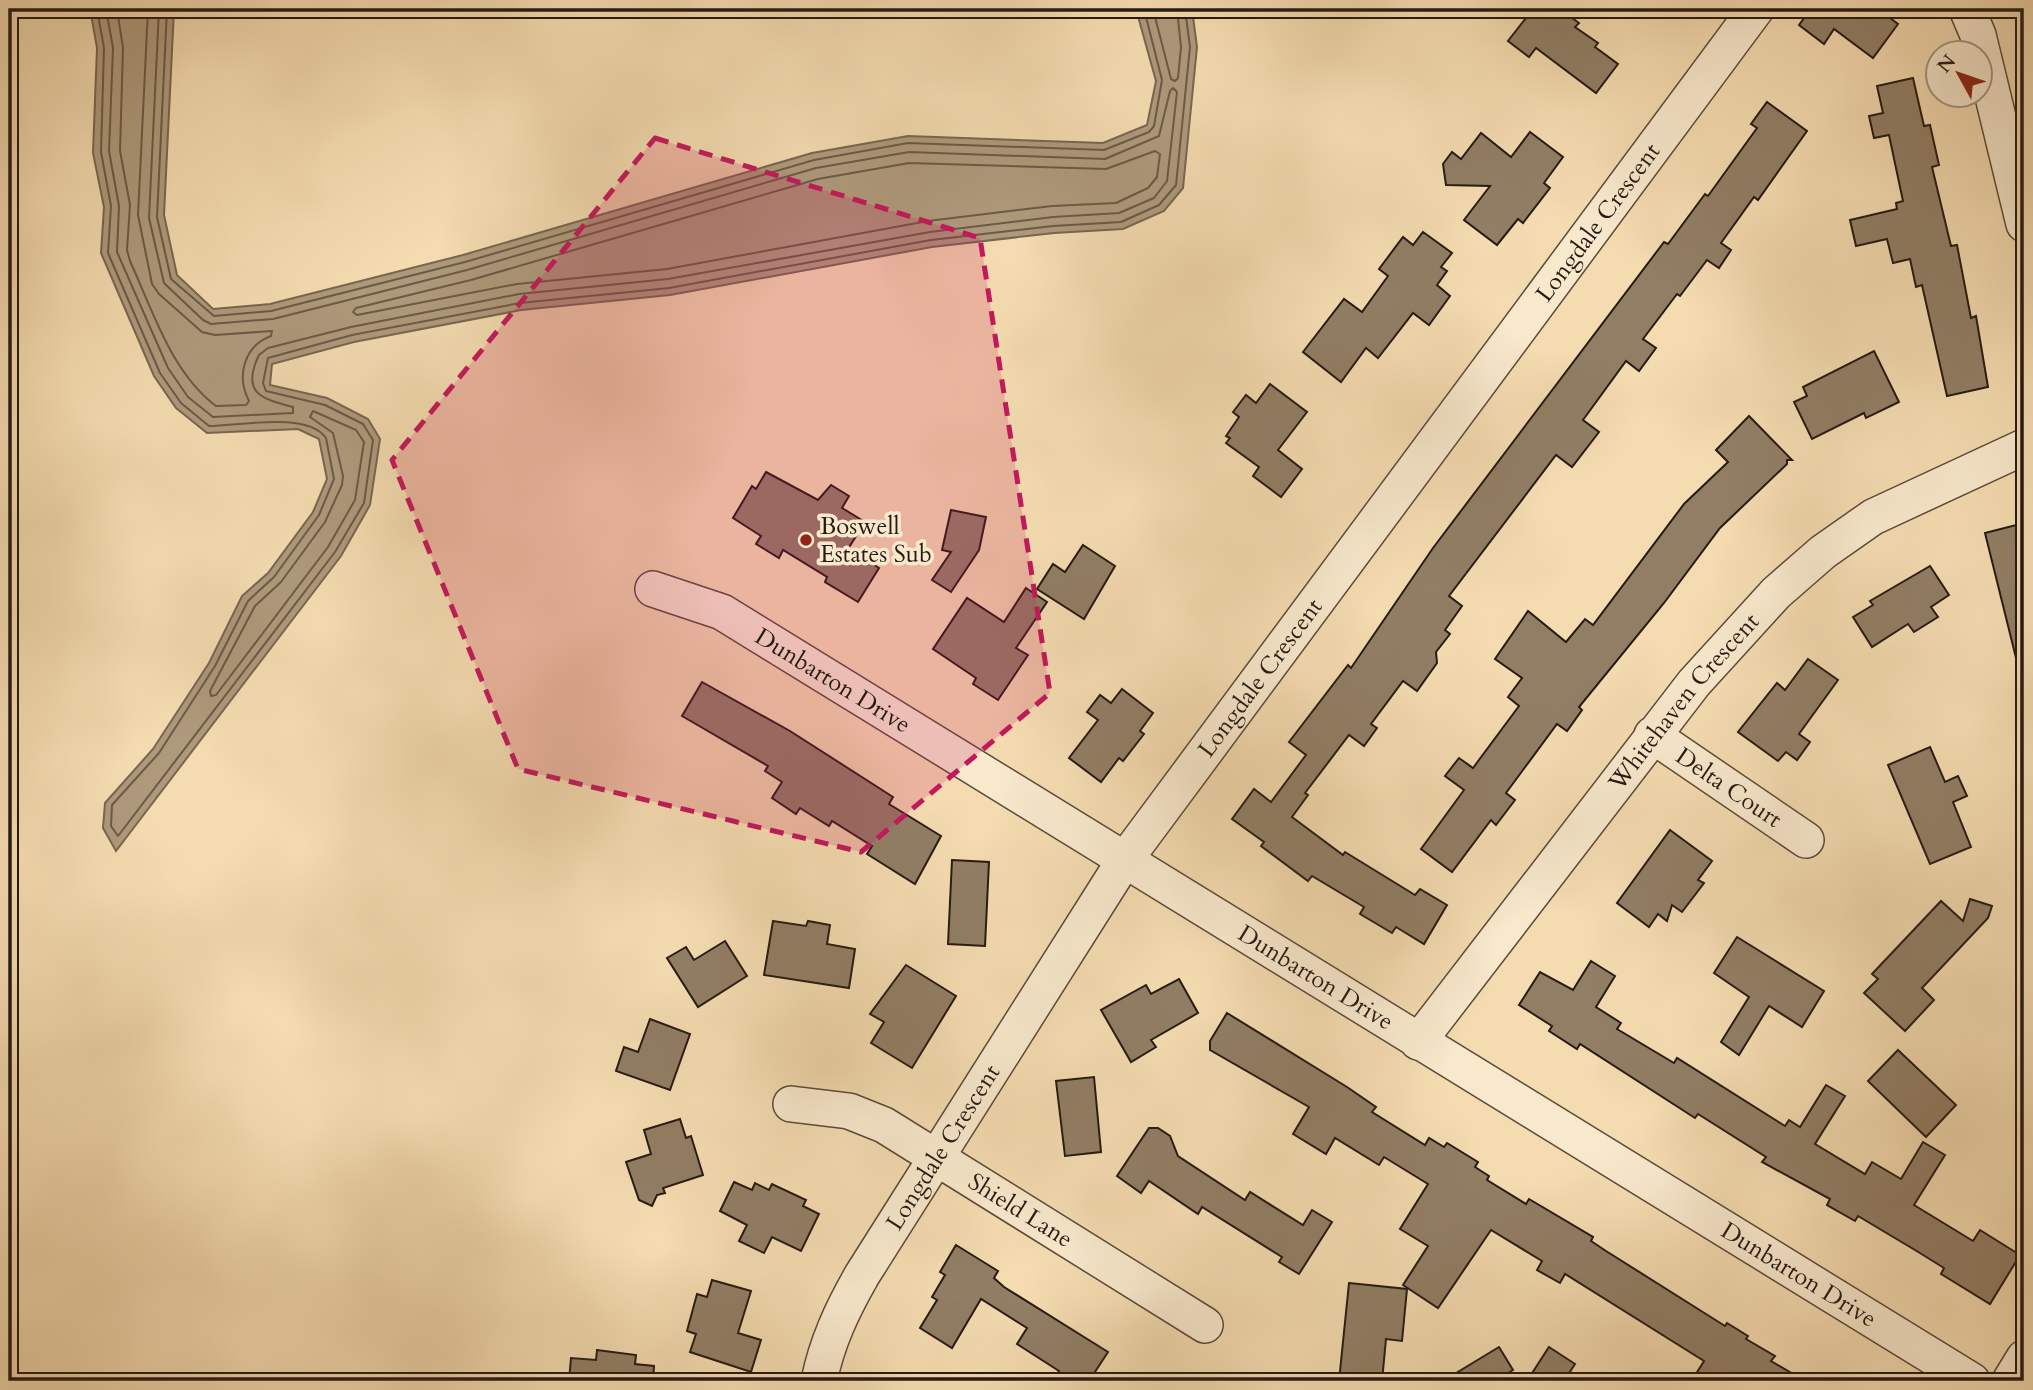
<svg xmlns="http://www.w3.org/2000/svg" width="2033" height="1390" font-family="Cardo,serif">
  <rect width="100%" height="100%" fill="#f4dbb0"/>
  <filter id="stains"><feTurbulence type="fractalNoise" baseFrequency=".00286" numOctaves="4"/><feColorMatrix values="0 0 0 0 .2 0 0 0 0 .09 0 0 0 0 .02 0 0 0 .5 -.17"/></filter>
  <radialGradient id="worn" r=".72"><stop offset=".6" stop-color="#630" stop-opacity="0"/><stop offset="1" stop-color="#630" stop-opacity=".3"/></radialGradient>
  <polygon fill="#ae997b" stroke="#786651" stroke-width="2" points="90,9 174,9 164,215 177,275 213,309 270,304 463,255 812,153 908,136 1103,143 1147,125 1156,81 1136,9 1192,9 1197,47 1183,188 1164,211 1123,229 1054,233 932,247 670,295 521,310 354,342 272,364 270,385 327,398 368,419 380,439 370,505 341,556 116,851 103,828 105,803 153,749 209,663 242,596 268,573 313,512 327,479 319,439 298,429 207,433 176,408 154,376 101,253 104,207 93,153 97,48"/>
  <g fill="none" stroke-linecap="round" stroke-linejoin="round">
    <g stroke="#6a5a47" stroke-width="2">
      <path d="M97 9 104 48 101 152 111 206 108 253 160 373 181 403 209 426C239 426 307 411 326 438L334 479 319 515 274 577 248 601 215 666 159 753 112 805 111 826 118 836 335 552 364 503 373 440 363 424 325 405 266 391 263 383 268 358 352 335 520 303 669 288 931 240 1053 226 1121 222 1159 205 1176 185 1190 47 1185 9"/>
      <path d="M106 9 113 48 109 151 119 206 117 252 168 368 188 397 213 417 293 413V407C263 399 240 394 259 355L268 348 351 327 519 294 668 279 930 232 1053 217 1119 213 1154 198 1167 181 1177 92 1173 88 1170 91 1159 136 1105 159 909 152 816 168 467 270 273 319 211 324 203 320 164 283 149 218 159 9"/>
      <path d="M117 9 123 48 120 151 130 205 127 250 130 261C153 311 171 372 216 406L246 405 249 401C236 376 244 346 271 336L272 331 215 335 202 332 159 294 152 284 138 215 148 9"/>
      <polyline points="167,9 157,217 171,279 214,316 271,311 465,262 814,160 908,143 1104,150 1149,132 1154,126 1162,80 1144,9"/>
      <polyline points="1153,9 1171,79 1175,81 1178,78 1181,47 1177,9"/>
      <polygon points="1155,151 1160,154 1157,177 1148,188 1116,203 1052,206 928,221 667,269 517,284 357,315 353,312 356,308 471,280 818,179 909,163 1106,169"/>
      <polygon points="313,411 356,430 364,442 355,500 328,547 216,695 211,696 210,691 255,606 281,582 325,522 342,485 343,476 333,433 310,417"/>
    </g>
  </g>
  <g fill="#917e65" stroke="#261a13" stroke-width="2">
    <polygon points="1533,9 1560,9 1579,23 1575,27 1598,43 1595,47 1618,64 1596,93 1536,48 1529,57 1508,41"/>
    <polygon points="1807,9 1878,9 1898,24 1873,58 1834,29 1824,44 1799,25 1809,11"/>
    <polygon points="1913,78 1924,126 1930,125 1939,165 1932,167 1951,246 1957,245 1971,318 1976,316 1988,387 1947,396 1922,285 1916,287 1910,259 1893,263 1887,239 1856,246 1850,220 1897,209 1896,203 1903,201 1889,135 1874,138 1869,116 1883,113 1877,86"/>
    <polygon points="1767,102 1807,131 1758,200 1754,197 1721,243 1731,250 1719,268 1707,260 1680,296 1677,294 1643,339 1656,348 1639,371 1626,361 1583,420 1599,432 1572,467 1556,455 1449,596 1462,606 1445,630 1450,634 1436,652 1437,663 1417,691 1403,681 1371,724 1377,728 1364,746 1349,735 1305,793 1308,795 1292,817 1343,855 1345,852 1415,895 1420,889 1447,905 1424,944 1396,927 1392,933 1360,914 1364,907 1312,876 1308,881 1261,846 1264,842 1232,819 1254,789 1271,802 1306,755 1289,742 1348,665 1351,668 1433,548 1664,242 1668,244 1705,194 1708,196 1757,128 1751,124"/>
    <polygon points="1530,132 1563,157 1544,183 1550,188 1523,223 1518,219 1497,245 1464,220 1490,186 1446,185 1443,164 1452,152 1461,159 1481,133 1511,157"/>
    <polygon points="1423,232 1452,253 1441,267 1447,271 1437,285 1450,296 1429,325 1413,313 1378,358 1366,348 1341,382 1303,352 1344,299 1362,312 1388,276 1379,269 1403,237 1413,245"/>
    <polygon points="1874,351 1899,402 1866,418 1864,413 1812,439 1794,402 1807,396 1803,387"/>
    <polygon points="1270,384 1307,412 1278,450 1302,469 1281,497 1253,476 1259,467 1226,443 1230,438 1226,436 1239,417 1233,412 1246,395 1256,403"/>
    <polygon points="1749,416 1792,460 1787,460 1787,464 1720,528 1664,603 1579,707 1582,710 1567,731 1557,724 1506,793 1515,800 1496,825 1491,820 1452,872 1421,849 1464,790 1445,776 1459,758 1473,768 1519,706 1508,697 1522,678 1495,659 1528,611 1566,642 1585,619 1593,625 1684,504 1728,462 1716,450"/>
    <polygon points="766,472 818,500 831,485 849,496 842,508 865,522 848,549 879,568 858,602 825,582 827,577 783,550 779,558 756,544 761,536 733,518 752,486 756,489"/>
    <polygon points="951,510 986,517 979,550 951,592 932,580 951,552 942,550"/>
    <polygon points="2024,523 2024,657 2016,658 1985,533"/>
    <polygon points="1083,545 1115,566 1084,619 1037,589 1053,564 1065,572"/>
    <polygon points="1930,566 1949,595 1931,607 1938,617 1914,632 1908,624 1872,647 1853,617 1873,605 1870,601"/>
    <polygon points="1026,588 1047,602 1016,648 1028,655 998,700 973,684 976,678 933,649 967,598 1004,622"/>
    <polygon points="1808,659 1838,680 1799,734 1810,742 1797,760 1786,752 1778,761 1738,732 1777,683 1785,690"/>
    <polygon points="702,682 790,731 893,797 889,804 941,836 915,884 867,854 872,846 832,821 829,826 800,808 796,814 772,798 782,782 765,771 768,766 682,716"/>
    <polygon points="1122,689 1153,713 1140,731 1144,734 1123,761 1119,758 1101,782 1069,758 1098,720 1087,712 1100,695 1111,703"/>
    <polygon points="1930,747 1945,782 1958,776 1967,796 1953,802 1971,847 1930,864 1888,765"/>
    <polygon points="1670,830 1712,861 1698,880 1704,883 1682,912 1672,905 1667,921 1658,914 1649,927 1617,903"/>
    <polygon points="952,860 989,862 985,946 948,944"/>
    <polygon points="1970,899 1992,906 1988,918 1922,988 1934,1000 1905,1031 1864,993 1878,979 1872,974 1941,901 1963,921"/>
    <polygon points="773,921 806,926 808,921 830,925 827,944 855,949 849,988 764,975"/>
    <polygon points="1737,937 1824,991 1802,1027 1769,1006 1739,1055 1721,1042 1749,997 1714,973"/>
    <polygon points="725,941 747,976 698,1007 667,958 686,947 694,960"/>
    <polygon points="1591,961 1615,976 1596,1007 1621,1023 1617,1029 1674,1063 1677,1058 1785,1126 1789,1120 1800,1127 1826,1085 1845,1096 1815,1144 1865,1174 1872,1162 1901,1179 1923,1142 1945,1155 1914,1205 1973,1241 1980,1230 2020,1255 1990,1304 1941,1274 1944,1268 1915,1250 1858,1216 1855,1221 1827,1205 1830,1199 1762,1162 1766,1157 1698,1114 1695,1118 1580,1044 1577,1049 1549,1031 1552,1026 1519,1005 1540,972 1573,990"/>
    <polygon points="906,965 956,996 912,1068 871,1043 884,1022 870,1014"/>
    <polygon points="1179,979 1198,1013 1151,1040 1156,1047 1131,1062 1101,1010 1146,985 1151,994"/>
    <polygon points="1227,1013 1347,1087 1376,1107 1372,1112 1425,1145 1429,1138 1444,1147 1447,1143 1478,1162 1475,1167 1489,1176 1487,1180 1526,1204 1529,1199 1593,1237 1591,1241 1606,1251 1725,1326 1727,1323 1748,1336 1746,1339 1775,1356 1771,1361 1805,1381 1708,1381 1696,1374 1704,1361 1565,1274 1560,1283 1537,1270 1542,1261 1491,1230 1438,1308 1403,1285 1428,1246 1400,1229 1428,1184 1384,1157 1379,1165 1335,1138 1326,1154 1293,1134 1309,1107 1210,1050 1210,1041"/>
    <polygon points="650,1019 690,1034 670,1090 616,1071 624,1047 638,1052"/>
    <polygon points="1898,1050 1956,1105 1926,1137 1868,1081"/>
    <polygon points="1094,1077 1101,1152 1065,1156 1056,1081"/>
    <polygon points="680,1119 686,1138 691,1136 703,1175 663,1188 665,1193 657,1195 652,1206 639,1200 626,1162 651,1154 644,1130"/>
    <polygon points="1149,1128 1158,1128 1170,1136 1178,1156 1245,1200 1250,1192 1303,1225 1312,1210 1332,1222 1299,1274 1279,1262 1282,1257 1202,1207 1198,1214 1149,1181 1141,1193 1117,1176"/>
    <polygon points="734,1182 752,1190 755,1183 769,1190 772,1184 806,1200 803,1206 819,1214 801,1251 772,1237 764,1253 739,1241 747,1225 720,1211"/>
    <polygon points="956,1245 998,1271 994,1278 1004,1287 1108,1352 1089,1381 1053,1381 1059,1371 1017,1344 1027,1328 981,1299 952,1348 920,1328 937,1300 932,1297 945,1275 940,1272"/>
    <polygon points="712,1280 751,1291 738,1333 761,1340 751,1372 690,1352 696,1334 687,1331 697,1294 707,1297"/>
    <polygon points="1349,1283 1407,1289 1402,1341 1386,1339 1382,1381 1339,1381"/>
    <polygon points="1499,1347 1513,1370 1495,1381 1443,1381"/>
    <polygon points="1549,1347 1575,1364 1564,1381 1527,1381"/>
    <polygon points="597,1350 636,1355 635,1364 654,1366 653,1381 569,1381 571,1358 596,1360"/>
  </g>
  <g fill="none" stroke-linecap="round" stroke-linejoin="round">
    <g stroke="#5a4a3a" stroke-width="38">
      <g id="minor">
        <polyline points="1967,9 1978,35 2024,224"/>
        <path id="s1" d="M653 589 722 612 1972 1381"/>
        <path id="s2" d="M1652 735 1806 840"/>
        <path id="s3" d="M1418 1042 1694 683 1776 593 1823 552 1873 517 2024 447"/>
        <path id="s4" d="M791 1104 849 1111 884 1125 1205 1325"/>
        <path id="s5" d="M819 1381C827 1342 842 1310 862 1275L1124 861 1756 9"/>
        <polyline points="2010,1381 2024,1358"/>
      </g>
    </g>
    <use href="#minor" stroke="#f8e8cc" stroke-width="35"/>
  </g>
  <path fill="#c2185b" fill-opacity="0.2" stroke="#c2185b" stroke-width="5" stroke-dasharray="14 9" stroke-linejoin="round" d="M655 138 980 238 1050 693 861 852 518 769 392 460Z"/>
  <circle fill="#8f2418" stroke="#f8e8cc" stroke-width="2.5" cx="806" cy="540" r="7"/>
  <g text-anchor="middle" stroke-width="7" stroke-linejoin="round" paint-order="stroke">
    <g font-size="24" fill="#261a13" stroke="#f8e8cc">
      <text dy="8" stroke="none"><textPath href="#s5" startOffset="1400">Longdale Crescent</textPath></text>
      <text dy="8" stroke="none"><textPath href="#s5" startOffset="833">Longdale Crescent</textPath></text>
      <text dy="8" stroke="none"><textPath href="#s1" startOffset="203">Dunbarton Drive</textPath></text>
      <text dy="8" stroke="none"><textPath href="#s3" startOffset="432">Whitehaven Crescent</textPath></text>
      <text dy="8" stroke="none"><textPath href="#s2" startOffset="93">Delta Court</textPath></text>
      <text dy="8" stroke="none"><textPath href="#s1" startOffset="770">Dunbarton Drive</textPath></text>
      <text dy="8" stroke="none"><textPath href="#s5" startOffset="266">Longdale Crescent</textPath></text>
      <text dy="8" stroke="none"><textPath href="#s4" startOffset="257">Shield Lane</textPath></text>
      <text dy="8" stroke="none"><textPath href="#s1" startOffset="1337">Dunbarton Drive</textPath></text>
    </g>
    <g font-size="24" fill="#261a13" stroke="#f8e8cc" text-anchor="start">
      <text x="820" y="534">Boswell<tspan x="820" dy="28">Estates Sub</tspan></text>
    </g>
  </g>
  <rect width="2033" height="1390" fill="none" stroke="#f4dbb0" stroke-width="35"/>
  <rect x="10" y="10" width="2012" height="1369" fill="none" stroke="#261a13" stroke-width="3.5"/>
  <rect x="18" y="18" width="1998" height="1355" fill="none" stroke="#261a13" stroke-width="2"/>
  <g transform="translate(1959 74) rotate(310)"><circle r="33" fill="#f8e8cc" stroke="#a49682" stroke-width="2"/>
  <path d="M0-5L12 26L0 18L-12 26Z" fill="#8f2418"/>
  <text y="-10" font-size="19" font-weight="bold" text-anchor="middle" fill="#261a13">N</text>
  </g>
  <rect width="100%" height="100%" filter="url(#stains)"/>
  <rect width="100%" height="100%" fill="url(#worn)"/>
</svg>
